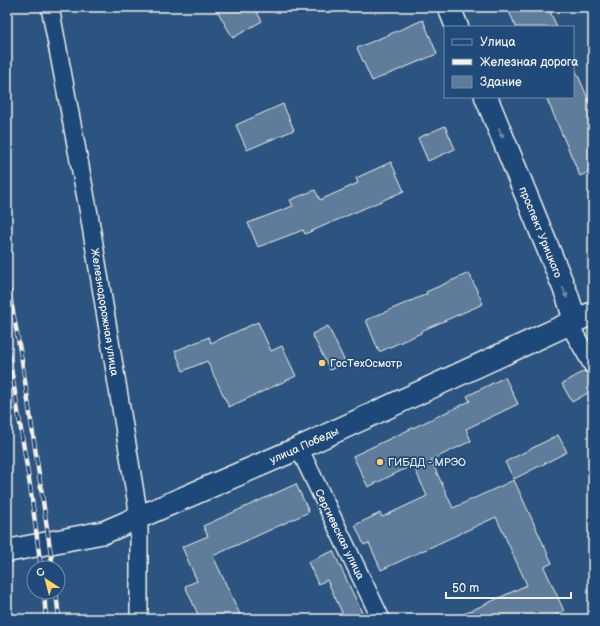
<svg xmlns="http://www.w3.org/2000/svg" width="600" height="626" font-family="'Balsamiq Sans',sans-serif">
  <rect width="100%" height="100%" fill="#2c5481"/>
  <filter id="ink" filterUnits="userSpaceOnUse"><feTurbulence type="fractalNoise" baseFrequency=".025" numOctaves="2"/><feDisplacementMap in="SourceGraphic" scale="8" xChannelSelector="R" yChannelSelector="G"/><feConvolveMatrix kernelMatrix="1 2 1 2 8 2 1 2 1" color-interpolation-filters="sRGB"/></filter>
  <g filter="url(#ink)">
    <g fill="#5e7b9a" stroke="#f4f1e8">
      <polygon points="215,7 254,7 262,21 233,38"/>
      <polygon points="507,7 548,7 557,27 516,27"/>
      <polygon points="423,20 437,54 372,81 357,48"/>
      <polygon points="573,64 593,110 593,170 580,176 546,97 573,97"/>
      <polygon points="283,104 294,130 247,150 236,125"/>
      <polygon points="445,126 455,149 428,161 418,138"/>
      <polygon points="391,162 404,191 305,234 303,230 258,247 248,223 293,206 290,200 315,190 320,200 358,183 356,178"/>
      <polygon points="469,273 483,304 421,331 421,333 379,352 366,320 427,294 426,292"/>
      <polygon points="258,322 271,351 282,346 296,376 229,407 207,361 183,371 175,351 209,337 211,343"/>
      <polygon points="328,326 345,362 330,370 312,334"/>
      <polygon points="584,371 588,375 593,376 593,390 572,402 562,384"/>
      <polygon points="505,377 518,404 466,429 471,441 431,460 453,508 514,480 552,563 544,567 564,611 547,619 453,619 527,585 496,517 381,570 369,543 364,545 355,525 380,513 382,517 427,496 413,465 368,487 353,456 470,401 467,396"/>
      <polygon points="558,435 567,452 514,479 505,462"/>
      <polygon points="296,484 309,512 213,556 242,619 200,619 185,586 197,581 182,547 208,536 203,526"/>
      <polygon points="333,551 365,619 345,619 327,580 318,584 308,562"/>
    </g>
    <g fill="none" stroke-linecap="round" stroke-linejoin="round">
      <g stroke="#f4f1e8" stroke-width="20">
        <g id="minor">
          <polyline points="50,7 89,214 139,517 139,619"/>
          <polyline points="575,321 574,333 593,366"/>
          <polyline points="299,448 381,619"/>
        </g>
      </g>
      <g stroke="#f4f1e8" stroke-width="25">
        <polyline id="tertiary" points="7,551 105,532 299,448 575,321"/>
      </g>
      <g stroke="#f4f1e8" stroke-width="25">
        <g id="primary">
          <polyline points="449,7 457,27"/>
          <polyline points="486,97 567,295 575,321 593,313"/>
        </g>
      </g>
      <use href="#minor" stroke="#1f4a7a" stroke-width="17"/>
      <use href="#tertiary" stroke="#1f4a7a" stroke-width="22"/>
      <use href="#primary" stroke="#1f4a7a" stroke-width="22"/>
      <g stroke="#f4f1e8" stroke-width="4.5">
        <g id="rail">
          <polyline points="7,279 22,361 53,568"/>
          <polyline points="7,343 31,492 41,568"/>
          <polyline points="44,592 46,619"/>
          <polyline points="56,592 59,619"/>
        </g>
      </g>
      <use href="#rail" stroke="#1f4a7a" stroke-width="3" stroke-dasharray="9" stroke-linecap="butt"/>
    </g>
    <defs><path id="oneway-solid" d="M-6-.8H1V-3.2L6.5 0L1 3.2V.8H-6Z"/></defs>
    <g fill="#748da6">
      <use href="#oneway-solid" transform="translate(501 133) rotate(68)"/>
      <use href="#oneway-solid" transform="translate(565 293) rotate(69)"/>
    </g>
  </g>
  <g fill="#ffd166" stroke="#1f4a7a" stroke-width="1.5">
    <circle cx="322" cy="363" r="4"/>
    <circle cx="380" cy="462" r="4"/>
  </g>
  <g text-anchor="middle" stroke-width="3.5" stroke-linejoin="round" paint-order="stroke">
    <g font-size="11" fill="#f4f1e8" stroke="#1f4a7a">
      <text transform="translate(541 232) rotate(68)" y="4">проспект Урицкого</text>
      <text transform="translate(105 312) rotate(81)" y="4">Железнодорожная улица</text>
      <text transform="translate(304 445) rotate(-24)" y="4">улица Победы</text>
      <text transform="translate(340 534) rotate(64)" y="4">Сергиевская улица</text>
    </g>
    <g font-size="11" fill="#f4f1e8" stroke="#1f4a7a" text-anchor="start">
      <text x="330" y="367">ГосТехОсмотр</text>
      <text x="388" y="466">ГИБДД - МРЭО</text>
    </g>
  </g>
  <rect width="600" height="626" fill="none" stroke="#1f4a7a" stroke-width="24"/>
  <rect x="12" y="12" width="576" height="602" fill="none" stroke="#f4f1e8" stroke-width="1.5" filter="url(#ink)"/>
  <rect x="444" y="26" width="130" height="72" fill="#1f4a7a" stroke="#748da6"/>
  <rect x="452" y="39" width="20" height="6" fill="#1f4a7a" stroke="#748da6"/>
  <text x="480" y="46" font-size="12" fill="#f4f1e8">Улица</text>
  <rect x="452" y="59" width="20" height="6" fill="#f4f1e8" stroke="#748da6"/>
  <text x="480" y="66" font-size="12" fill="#f4f1e8">Железная дорога</text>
  <rect x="452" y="76" width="20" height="12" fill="#5e7b9a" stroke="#748da6"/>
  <text x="480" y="86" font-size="12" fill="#f4f1e8">Здание</text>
  <g transform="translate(46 580) rotate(324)"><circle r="19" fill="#1f4a7a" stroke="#748da6"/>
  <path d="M0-3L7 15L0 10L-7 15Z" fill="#ffd166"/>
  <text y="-6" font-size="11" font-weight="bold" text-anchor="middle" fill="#f4f1e8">С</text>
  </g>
  <path d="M446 592v6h125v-6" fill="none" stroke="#f4f1e8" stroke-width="2"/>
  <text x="452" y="592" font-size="12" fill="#f4f1e8" stroke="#1f4a7a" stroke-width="3" paint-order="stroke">50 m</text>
</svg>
